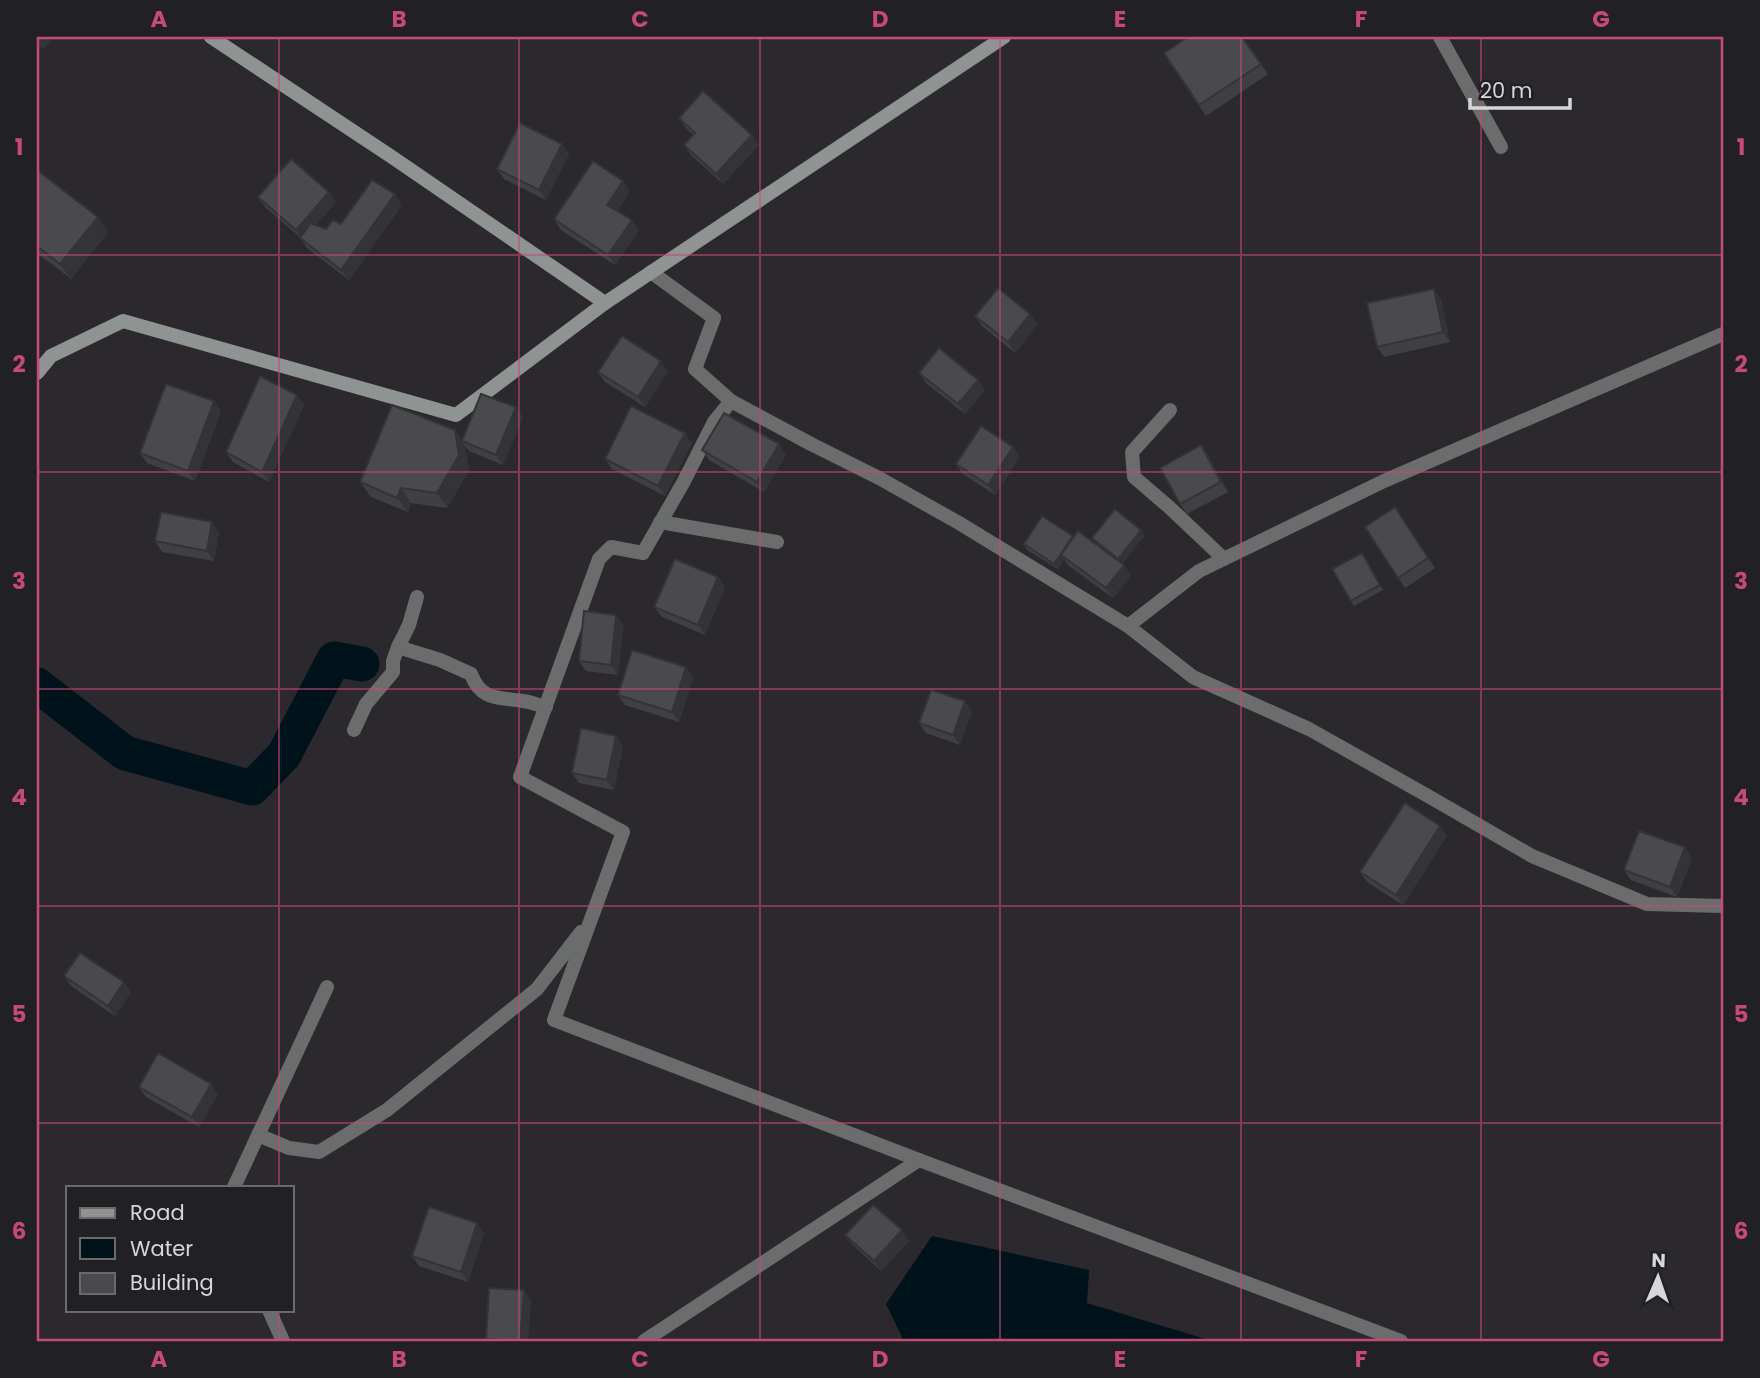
<svg xmlns="http://www.w3.org/2000/svg" width="1760" height="1378" font-family="Poppins,sans-serif">
  <rect width="100%" height="100%" fill="#2b292d"/>
  <polygon fill="#00121a" points="932,1236 1089,1270 1087,1303 1212,1341 901,1341 902,1337 886,1304"/>
  <g fill="none" stroke-linecap="round" stroke-linejoin="round">
    <polyline stroke="#00121a" stroke-width="35" points="37,685 125,753 252,788 284,755 334,659 362,664"/>
    <g stroke="#6b6d6c" stroke-width="14">
      <polyline points="1440,37 1501,147"/>
      <polyline points="651,272 714,318 695,369 731,401 811,444 879,478 959,523 1128,626"/>
      <polyline points="1723,334 1384,481 1199,571 1128,626 1193,677 1309,729 1428,796 1532,856 1647,904 1723,906"/>
      <polyline points="731,401 714,422 683,483 643,553 611,547 599,559 520,777 623,832 554,1020 919,1160"/>
      <polyline points="1170,410 1132,452 1134,477 1169,507 1224,559"/>
      <polyline points="660,522 777,542"/>
      <polyline points="398,647 409,625 417,597"/>
      <path d="M354 730 366 704 393 672V661L398 647 440 660 471 674C481 701 499 697 523 701 531 702 538 705 546 707"/>
      <polyline points="258,1135 289,1148 319,1152 387,1110 537,989 581,932"/>
      <polyline points="234,1187 327,987"/>
      <polyline points="269,1310 283,1341"/>
      <polyline points="644,1341 919,1160 1401,1341"/>
    </g>
    <g stroke="#8f9392" stroke-width="14">
      <polyline points="211,37 392,157 605,303"/>
      <polyline points="37,373 51,356 123,321 456,415 605,303 1004,37"/>
    </g>
  </g>
  <g fill="#404043">
    <polygon points="1242,37 1268,74 1206,116 1164,53"/>
    <polygon points="679,118 759,145 723,184 691,155 684,145 693,135 686,128"/>
    <polygon points="562,144 569,154 546,200 504,179 497,169"/>
    <polygon points="37,170 98,217 108,232 71,279 37,253"/>
    <polygon points="630,191 617,211 639,230 615,265 561,230 554,219"/>
    <polygon points="258,197 336,202 316,225 326,229 402,205 349,280 307,248 300,237 265,207"/>
    <polygon points="1441,299 1450,342 1384,357 1377,347"/>
    <polygon points="1030,314 1037,324 1015,353 982,326 975,316"/>
    <polygon points="668,371 645,407 605,382 598,372"/>
    <polygon points="919,373 985,390 965,414 926,383"/>
    <polygon points="297,395 304,405 269,482 233,462 226,452"/>
    <polygon points="214,401 221,411 195,481 147,463 140,453"/>
    <polygon points="523,417 503,465 469,451 465,446 469,470 447,508 411,503 408,512 371,497 360,482 455,430 462,441"/>
    <polygon points="692,443 665,496 612,469 605,459"/>
    <polygon points="779,444 786,455 764,492 709,460 702,450"/>
    <polygon points="1201,445 1208,455 1228,492 1187,514 1180,504"/>
    <polygon points="1013,447 1020,457 995,495 963,474 956,464"/>
    <polygon points="1402,517 1435,568 1405,588 1398,578"/>
    <polygon points="219,532 214,561 162,552 155,541"/>
    <polygon points="1145,535 1122,564 1131,575 1113,598 1068,565 1064,559 1058,569 1027,550 1024,544 1073,536 1110,554 1096,543 1092,538"/>
    <polygon points="1365,558 1383,590 1354,606 1351,601"/>
    <polygon points="718,577 725,587 705,635 662,617 654,607"/>
    <polygon points="616,615 623,625 618,675 586,671 579,661"/>
    <polygon points="686,667 693,677 679,722 625,705 618,695"/>
    <polygon points="972,711 960,745 926,733 919,723"/>
    <polygon points="623,746 614,790 579,783 572,773"/>
    <polygon points="1447,836 1403,905 1367,882 1360,872"/>
    <polygon points="1685,847 1692,858 1677,897 1631,880 1624,870"/>
    <polygon points="64,976 131,992 115,1016 71,986"/>
    <polygon points="139,1087 218,1094 199,1127 146,1097"/>
    <polygon points="484,1233 468,1282 419,1266 412,1256"/>
    <polygon points="845,1235 909,1241 881,1271 853,1245"/>
    <polygon points="531,1300 528,1341 488,1341 486,1339"/>
  </g>
  <g fill="#343437">
    <polygon points="39,37 55,37 43,50 37,41 37,39"/>
    <polygon points="752,135 759,145 723,184 716,174"/>
    <polygon points="562,144 569,154 546,200 539,190"/>
    <polygon points="623,181 630,191 614,215 607,205"/>
    <polygon points="329,192 336,202 303,240 296,230"/>
    <polygon points="395,194 402,205 349,280 341,270"/>
    <polygon points="98,217 108,232 71,279 60,264"/>
    <polygon points="632,220 639,230 615,265 608,255"/>
    <polygon points="1434,289 1441,299 1450,342 1443,332"/>
    <polygon points="1030,314 1037,324 1015,353 1008,342"/>
    <polygon points="661,361 668,371 645,407 638,397"/>
    <polygon points="978,380 985,390 965,414 958,404"/>
    <polygon points="297,395 304,405 269,482 262,472"/>
    <polygon points="214,401 221,411 195,481 188,471"/>
    <polygon points="516,407 523,417 503,465 496,455"/>
    <polygon points="455,430 465,446 469,470 447,508 437,493"/>
    <polygon points="685,433 692,443 665,496 658,486"/>
    <polygon points="779,444 786,455 764,492 757,482"/>
    <polygon points="1201,445 1208,455 1228,492 1221,482"/>
    <polygon points="1013,447 1020,457 995,495 988,485"/>
    <polygon points="401,488 411,503 408,512 397,498"/>
    <polygon points="212,522 219,532 214,561 207,551"/>
    <polygon points="1141,530 1145,535 1122,564 1118,559"/>
    <polygon points="1073,536 1076,541 1061,555 1064,559 1058,569 1054,564"/>
    <polygon points="1124,565 1131,575 1113,598 1106,588"/>
    <polygon points="718,577 725,587 705,635 698,625"/>
    <polygon points="616,615 623,625 618,675 611,665"/>
    <polygon points="686,667 693,677 679,722 672,712"/>
    <polygon points="965,701 972,711 960,745 953,735"/>
    <polygon points="616,736 623,746 614,790 607,780"/>
    <polygon points="1440,826 1447,836 1403,905 1396,895"/>
    <polygon points="1685,847 1692,858 1677,897 1670,887"/>
    <polygon points="124,982 131,992 115,1016 108,1006"/>
    <polygon points="211,1084 218,1094 199,1127 192,1117"/>
    <polygon points="477,1223 484,1233 468,1282 461,1272"/>
    <polygon points="902,1230 909,1241 881,1271 874,1261"/>
    <polygon points="524,1290 531,1300 528,1341 521,1341"/>
  </g>
  <g fill="#4a4a4e" stroke="#343437" stroke-width="2">
    <polygon points="1188,37 1242,37 1261,64 1199,105 1164,53"/>
    <polygon points="703,91 752,135 716,174 684,145 695,133 679,118"/>
    <polygon points="520,123 562,144 539,190 497,169"/>
    <polygon points="291,159 329,192 296,230 258,197"/>
    <polygon points="593,161 623,181 607,205 632,220 608,255 554,219"/>
    <polygon points="37,170 98,217 60,264 37,246"/>
    <polygon points="372,180 395,194 341,270 300,238 311,223 326,229 333,220 341,224"/>
    <polygon points="998,288 1030,314 1008,342 975,316"/>
    <polygon points="1434,289 1443,332 1377,347 1367,303"/>
    <polygon points="622,336 661,361 638,397 598,372"/>
    <polygon points="939,348 978,380 958,404 919,373"/>
    <polygon points="260,376 297,395 262,472 226,452"/>
    <polygon points="166,384 214,401 188,471 140,453"/>
    <polygon points="481,394 516,407 496,455 462,441"/>
    <polygon points="392,405 455,430 459,455 437,493 401,488 397,498 360,482"/>
    <polygon points="631,406 685,433 658,486 605,459"/>
    <polygon points="724,413 779,444 757,482 702,450"/>
    <polygon points="981,426 1013,447 988,485 956,464"/>
    <polygon points="1201,445 1221,482 1180,504 1160,468"/>
    <polygon points="1395,507 1428,558 1398,578 1365,527"/>
    <polygon points="1115,509 1141,530 1118,559 1092,538"/>
    <polygon points="161,512 212,522 207,551 155,541"/>
    <polygon points="1042,516 1073,536 1054,564 1024,544"/>
    <polygon points="1078,531 1124,565 1106,588 1061,555"/>
    <polygon points="1362,553 1380,585 1351,601 1332,569"/>
    <polygon points="675,559 718,577 698,625 654,607"/>
    <polygon points="584,611 616,615 611,665 579,661"/>
    <polygon points="632,650 686,667 672,712 618,695"/>
    <polygon points="931,690 965,701 953,735 919,723"/>
    <polygon points="581,728 616,736 607,780 572,773"/>
    <polygon points="1405,803 1440,826 1396,895 1360,872"/>
    <polygon points="1639,831 1685,847 1670,887 1624,870"/>
    <polygon points="80,953 124,982 108,1006 64,976"/>
    <polygon points="158,1053 211,1084 192,1117 139,1087"/>
    <polygon points="873,1205 902,1230 874,1261 845,1235"/>
    <polygon points="429,1207 477,1223 461,1272 412,1256"/>
    <polygon points="489,1288 524,1290 520,1341 486,1339"/>
  </g>
  <path fill="none" stroke="#c7487a" stroke-width="2" stroke-opacity="0.55" d="M279 37V1187M519 37V1341M760 37V1341M1000 37V1341M1241 37V1341M1481 37V1341M37 255H1723M37 472H1723M37 689H1723M37 906H1723M37 1123H1723M279 1310V1341"/>
  <rect width="1760" height="1378" fill="none" stroke="#212023" stroke-width="77"/>
  <rect x="66" y="1186" width="228" height="126" fill="#212023" stroke="#6a696b" stroke-width="2"/>
  <rect x="80" y="1208" width="35" height="10" fill="#8f9392" stroke="#6a696b" stroke-width="2"/>
  <text x="130" y="1220" font-size="21" fill="#d7d6d8">Road</text>
  <rect x="80" y="1238" width="35" height="21" fill="#00121a" stroke="#6a696b" stroke-width="2"/>
  <text x="130" y="1256" font-size="21" fill="#d7d6d8">Water</text>
  <rect x="80" y="1273" width="35" height="21" fill="#4a4a4e" stroke="#6a696b" stroke-width="2"/>
  <text x="130" y="1290" font-size="21" fill="#d7d6d8">Building</text>
  <g transform="translate(1658 1277) rotate(2)" stroke="#212023" stroke-width="5" paint-order="stroke">
  <path d="M0-5L12 26L0 18L-12 26Z" fill="#d7d6d8"/>
  <text y="-10" font-size="19" font-weight="bold" text-anchor="middle" fill="#d7d6d8">N</text>
  </g>
  <path d="M1470 98v10h100v-10" fill="none" stroke="#d7d6d8" stroke-width="3.5"/>
  <text x="1480" y="98" font-size="21" fill="#d7d6d8" stroke="#212023" stroke-width="5" paint-order="stroke">20 m</text>
  <rect x="38" y="38" width="1684" height="1302" fill="none" stroke="#c7487a" stroke-width="2.5"/>
  <g font-size="23" text-anchor="middle" font-weight="bold" fill="#c7487a">
    <text x="159" y="27">A</text>
    <text x="399" y="27">B</text>
    <text x="640" y="27">C</text>
    <text x="880" y="27">D</text>
    <text x="1120" y="27">E</text>
    <text x="1361" y="27">F</text>
    <text x="1601" y="27">G</text>
    <text x="19" y="155">1</text>
    <text x="1741" y="155">1</text>
    <text x="19" y="372">2</text>
    <text x="1741" y="372">2</text>
    <text x="19" y="589">3</text>
    <text x="1741" y="589">3</text>
    <text x="19" y="805">4</text>
    <text x="1741" y="805">4</text>
    <text x="19" y="1022">5</text>
    <text x="1741" y="1022">5</text>
    <text x="19" y="1239">6</text>
    <text x="1741" y="1239">6</text>
    <text x="159" y="1367">A</text>
    <text x="399" y="1367">B</text>
    <text x="640" y="1367">C</text>
    <text x="880" y="1367">D</text>
    <text x="1120" y="1367">E</text>
    <text x="1361" y="1367">F</text>
    <text x="1601" y="1367">G</text>
  </g>
</svg>
